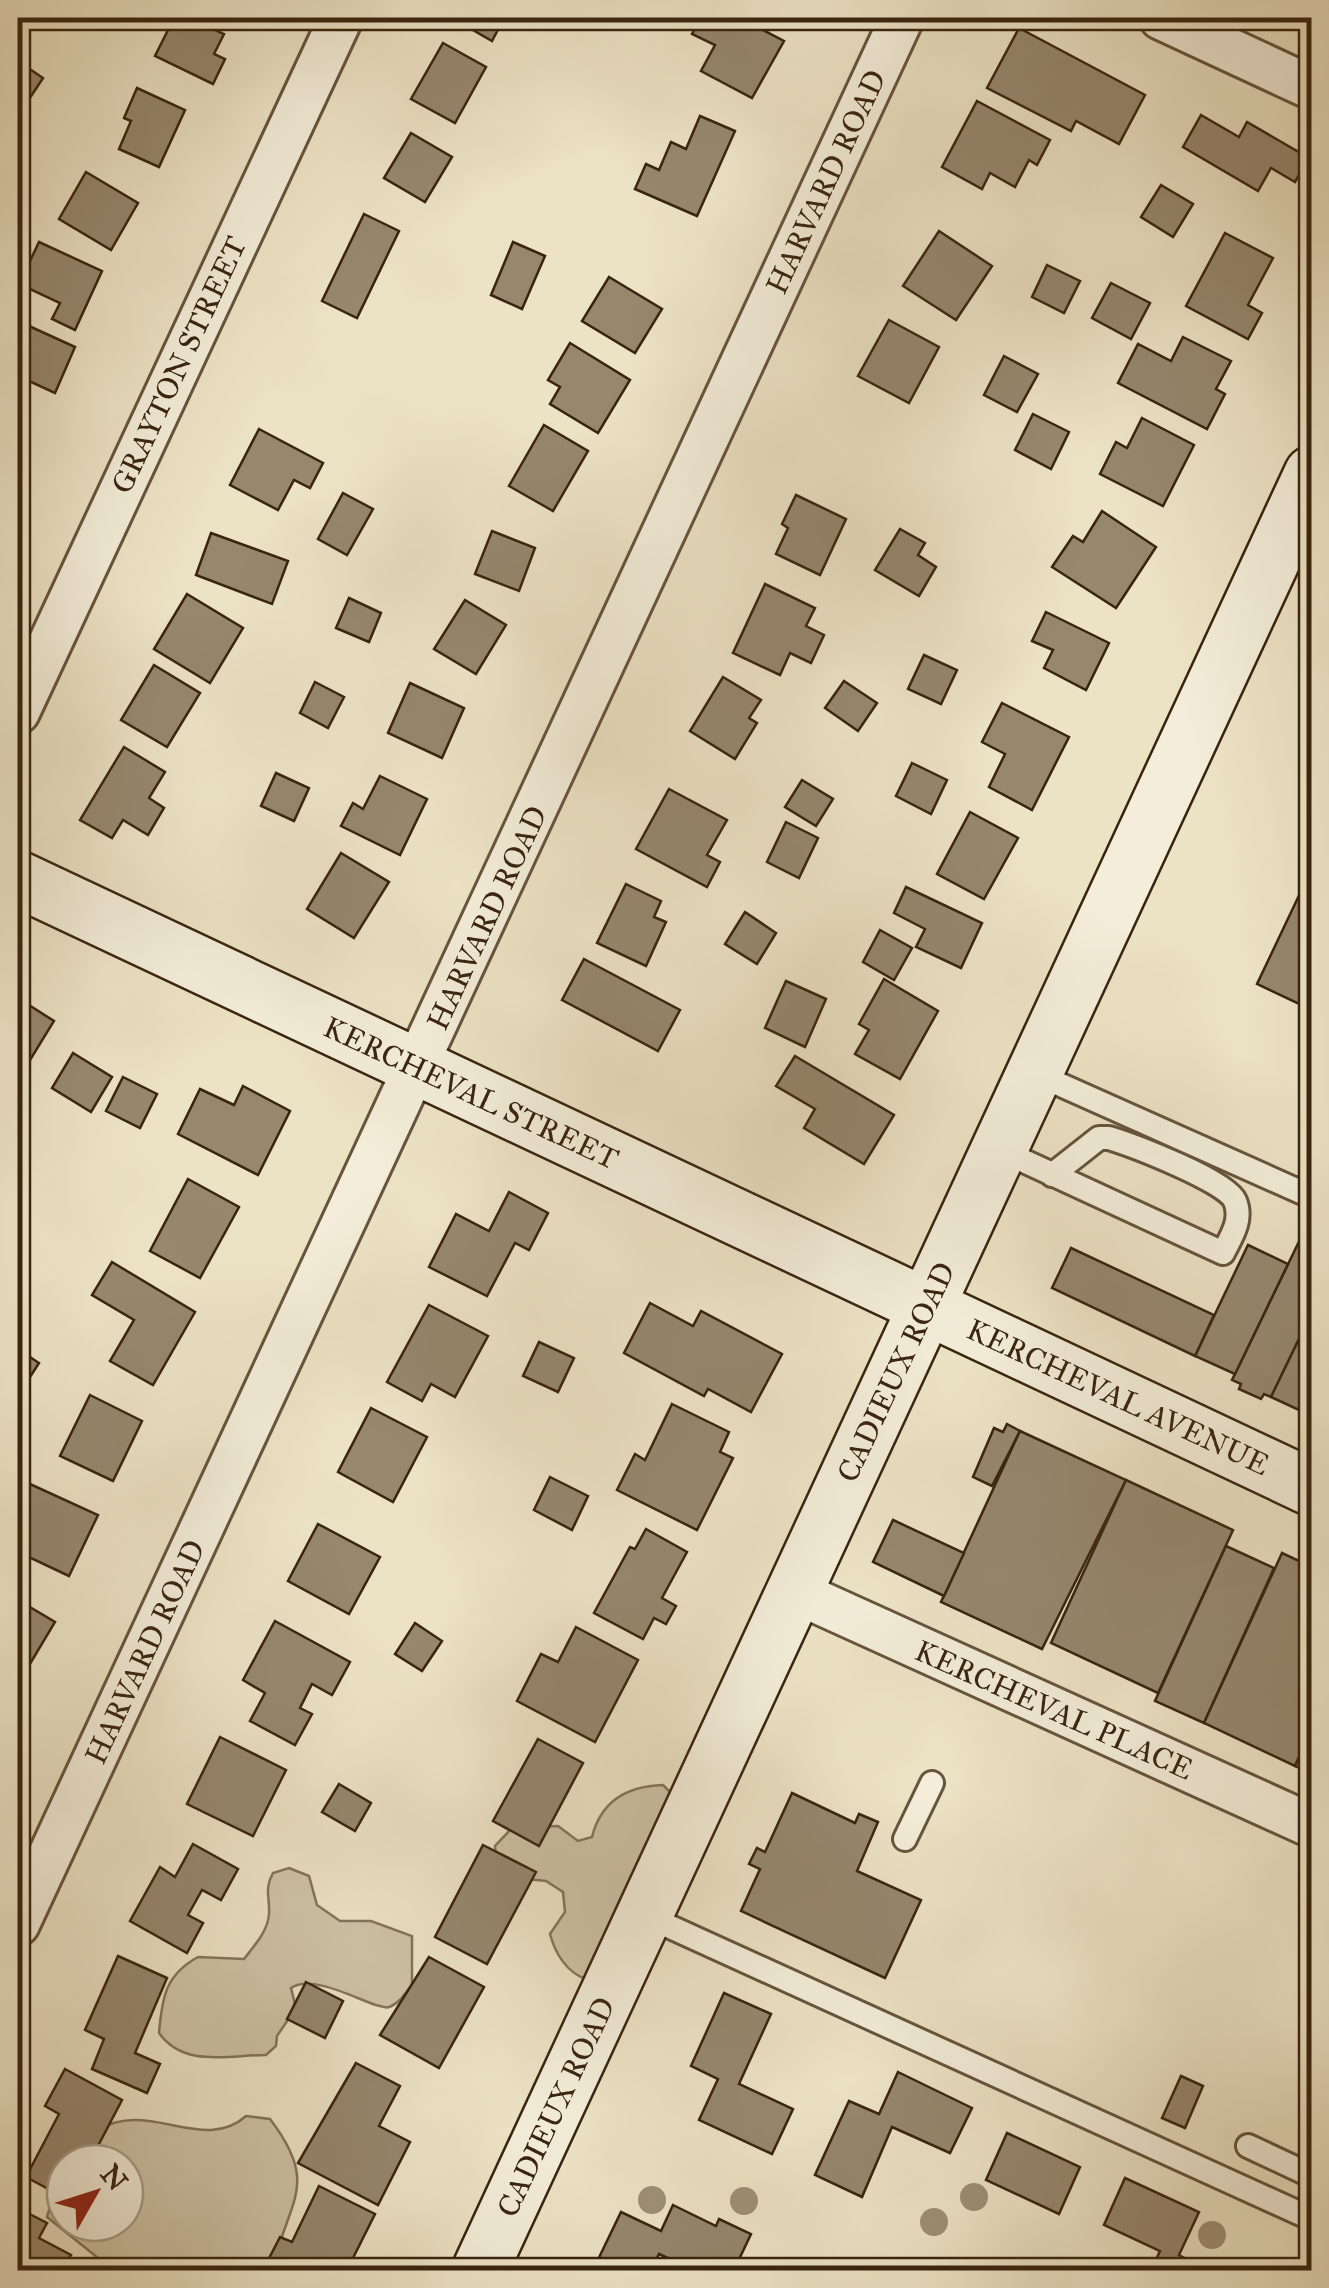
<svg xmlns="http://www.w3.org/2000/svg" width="1329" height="2288" font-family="'IM FELL Great Primer',serif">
  <rect width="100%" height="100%" fill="#ece3c5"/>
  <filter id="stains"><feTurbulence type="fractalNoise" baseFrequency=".002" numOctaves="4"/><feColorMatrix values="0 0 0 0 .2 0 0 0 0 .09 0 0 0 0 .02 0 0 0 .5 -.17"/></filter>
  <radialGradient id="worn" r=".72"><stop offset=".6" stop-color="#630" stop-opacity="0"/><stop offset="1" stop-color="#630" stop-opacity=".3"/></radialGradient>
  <g fill="#cec3a6" stroke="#84745a" stroke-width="2.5">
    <path d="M663 1785 671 1793 586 1979C567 1973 555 1953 550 1934L565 1912 563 1892 546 1881 527 1879 496 1856 495 1846 512 1828 558 1826 578 1841 592 1837C601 1801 628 1786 663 1785Z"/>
    <path d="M289 1868 309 1876 317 1905 340 1921H371L412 1936V1985C406 1992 399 2004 389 2007 377 2012 317 1971 291 1988L296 2008 277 2036 276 2046 266 2055C228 2055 184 2068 159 2033 162 1998 165 1975 198 1957L244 1959C254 1946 268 1931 269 1914 270 1896 264 1890 273 1873Z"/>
    <path d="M246 2116 270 2119C322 2187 286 2201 273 2270H113L47 2217 49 2210 65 2200V2223H125V2163H88L98 2130C148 2099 204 2154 246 2116Z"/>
  </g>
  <g fill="#96876e" stroke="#39240f" stroke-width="2.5">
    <polygon points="174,18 189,18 224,34 214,54 225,59 213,84 155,56"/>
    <polygon points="452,18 504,18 492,41"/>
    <polygon points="701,18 740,18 784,41 752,98 701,71 715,45 692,34"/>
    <polygon points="1019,28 1145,95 1119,144 1076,121 1071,131 987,88"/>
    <polygon points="443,43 486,67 455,123 411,99"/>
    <polygon points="18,61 43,78 18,116"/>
    <polygon points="137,88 185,110 159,167 119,149 131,121 124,118"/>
    <polygon points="977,101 1050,140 1037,165 1029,160 1015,187 990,173 982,189 942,167"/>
    <polygon points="1201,115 1239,137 1247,122 1309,158 1295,182 1271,168 1258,191 1183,147"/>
    <polygon points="700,116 735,131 697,216 635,189 646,164 659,170 671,142 686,149"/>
    <polygon points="411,133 452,157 425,202 384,178"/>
    <polygon points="86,172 138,203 111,250 59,219"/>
    <polygon points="1161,185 1193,204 1173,237 1141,217"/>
    <polygon points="364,214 399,231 357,318 322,301"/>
    <polygon points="939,231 992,266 956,320 903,286"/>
    <polygon points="1225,233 1273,258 1248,305 1262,313 1248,339 1186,306"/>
    <polygon points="39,242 102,271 75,330 52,319 60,303 19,284"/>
    <polygon points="513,242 545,256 522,309 491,295"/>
    <polygon points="1047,265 1080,281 1064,313 1032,297"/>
    <polygon points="609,277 662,309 635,353 582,321"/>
    <polygon points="1111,283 1150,303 1131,339 1092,318"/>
    <polygon points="889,320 939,347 909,403 858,376"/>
    <polygon points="18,321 75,347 55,393 18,376"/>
    <polygon points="1183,337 1231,361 1216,389 1225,394 1207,429 1118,383 1138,344 1171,361"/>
    <polygon points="570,343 630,380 598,433 550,404 560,387 548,380"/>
    <polygon points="1004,356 1038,374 1017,412 984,395"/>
    <polygon points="1033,414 1069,432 1051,469 1015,450"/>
    <polygon points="1142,418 1194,445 1163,506 1100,474 1116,442 1127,448"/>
    <polygon points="544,425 588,451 553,511 509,486"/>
    <polygon points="259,429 323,463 310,488 294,480 278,510 230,485"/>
    <polygon points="343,493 373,509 347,555 318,539"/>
    <polygon points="796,495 846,519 820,575 776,554 788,528 782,524"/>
    <polygon points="1102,511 1156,547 1116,608 1052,567 1073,536 1083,542"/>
    <polygon points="900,529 925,543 918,555 936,567 919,596 875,570"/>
    <polygon points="492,531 535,548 519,591 475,574"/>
    <polygon points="211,533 288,561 272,604 196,575"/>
    <polygon points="765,584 815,608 806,626 824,635 811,663 790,653 780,675 733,653"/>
    <polygon points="187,594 243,628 210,683 154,649"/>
    <polygon points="349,598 381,613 369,642 336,628"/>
    <polygon points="465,600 506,625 476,674 434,649"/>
    <polygon points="1046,612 1109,643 1086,690 1044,668 1053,650 1032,641"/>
    <polygon points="924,655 957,670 941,704 908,689"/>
    <polygon points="154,665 200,693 167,747 121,720"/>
    <polygon points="723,677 761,700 749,718 757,723 735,759 690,731"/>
    <polygon points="844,681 877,703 858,731 825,708"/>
    <polygon points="315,682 344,697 328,728 300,713"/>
    <polygon points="410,683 464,708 442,758 388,733"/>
    <polygon points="1002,703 1069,737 1032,810 989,787 1005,754 982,742"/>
    <polygon points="124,747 165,772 149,798 164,808 148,835 123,820 112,838 80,820"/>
    <polygon points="912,763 947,780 931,814 896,796"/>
    <polygon points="276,773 309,788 294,821 261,806"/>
    <polygon points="380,776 427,799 400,855 341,826 353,803 363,809"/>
    <polygon points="802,780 833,799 816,826 785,807"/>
    <polygon points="669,789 727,820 707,855 720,862 707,887 636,849"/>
    <polygon points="970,812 1018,838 984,899 937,874"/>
    <polygon points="786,822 818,838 799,878 767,862"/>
    <polygon points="341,853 389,882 354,938 307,909"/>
    <polygon points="1312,868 1312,1010 1257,984"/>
    <polygon points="626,884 661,901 654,917 666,922 646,966 597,943"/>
    <polygon points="906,887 982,923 961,968 916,947 925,929 894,913"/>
    <polygon points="745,912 776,933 757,964 725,944"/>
    <polygon points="880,930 912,948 894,980 863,962"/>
    <polygon points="584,959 680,1010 658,1051 562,1000"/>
    <polygon points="884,979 938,1011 900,1079 855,1054 869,1030 859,1024"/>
    <polygon points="786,981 826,999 805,1047 765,1028"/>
    <polygon points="18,998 54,1021 19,1078 18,1077"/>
    <polygon points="73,1053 112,1077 91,1112 52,1088"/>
    <polygon points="795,1056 894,1115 864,1164 804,1128 815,1109 776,1086"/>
    <polygon points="123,1077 157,1094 140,1128 106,1111"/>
    <polygon points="243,1086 290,1111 258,1175 178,1134 200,1089 234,1105"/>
    <polygon points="188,1179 239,1207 200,1278 150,1251"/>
    <polygon points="509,1192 548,1213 529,1250 515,1243 487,1296 429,1267 456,1214 489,1231"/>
    <polygon points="1308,1223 1312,1225 1312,1312 1271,1397 1264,1394 1261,1399 1239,1389 1241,1384 1232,1380"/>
    <polygon points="1248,1245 1288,1264 1235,1374 1195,1356"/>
    <polygon points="1071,1248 1214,1315 1195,1356 1052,1288"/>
    <polygon points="112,1262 195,1312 153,1385 110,1361 134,1320 92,1295"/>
    <polygon points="650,1303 693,1326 701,1311 782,1354 751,1412 708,1389 704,1396 624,1353"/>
    <polygon points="429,1305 488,1336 455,1397 431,1384 422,1401 387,1382"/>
    <polygon points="1312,1312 1312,1416 1271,1397"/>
    <polygon points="539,1342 574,1358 558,1392 523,1376"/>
    <polygon points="18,1349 39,1363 19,1394 18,1393"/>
    <polygon points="90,1395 142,1421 113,1481 60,1456"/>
    <polygon points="672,1404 729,1432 720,1452 733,1458 697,1530 617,1490 635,1454 645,1460"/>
    <polygon points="371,1408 427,1437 393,1502 338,1472"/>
    <polygon points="1007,1424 1020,1431 992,1486 973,1477 994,1428 1003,1432"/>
    <polygon points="1020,1431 1126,1480 1042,1649 941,1602"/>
    <polygon points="550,1477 588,1496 572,1530 534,1510"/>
    <polygon points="19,1479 98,1515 69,1576 18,1552"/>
    <polygon points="1126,1480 1233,1530 1158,1693 1051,1643"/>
    <polygon points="893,1520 964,1553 944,1596 873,1562"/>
    <polygon points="318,1524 380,1557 349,1614 288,1581"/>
    <polygon points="646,1529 687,1552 662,1598 676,1606 666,1624 654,1618 643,1639 594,1613 630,1547 635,1549"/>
    <polygon points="1226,1546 1274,1568 1204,1723 1155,1701"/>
    <polygon points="1282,1553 1312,1567 1312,1729 1295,1766 1204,1723"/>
    <polygon points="18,1600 55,1622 18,1684"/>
    <polygon points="275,1621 350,1662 332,1695 312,1684 300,1708 312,1714 295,1745 250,1721 265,1693 243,1680"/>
    <polygon points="415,1623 442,1641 422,1671 395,1654"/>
    <polygon points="576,1627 638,1660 595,1742 517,1701 541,1654 558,1662"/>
    <polygon points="1312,1729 1312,1774 1295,1766"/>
    <polygon points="220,1737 286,1770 253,1836 187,1804"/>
    <polygon points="538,1739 583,1763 539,1846 493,1821"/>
    <polygon points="339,1784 371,1803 355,1831 322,1812"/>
    <polygon points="792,1793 855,1823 859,1814 878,1822 857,1871 921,1900 885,1978 741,1911 760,1869 749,1864 757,1848 765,1852"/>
    <polygon points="193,1844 238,1869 221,1900 202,1890 188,1915 203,1923 187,1953 130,1921 160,1867 175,1877"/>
    <polygon points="483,1845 536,1872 487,1964 435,1937"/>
    <polygon points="118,1956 167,1978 135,2053 160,2064 147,2093 92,2069 104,2039 85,2030"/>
    <polygon points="429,1957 484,1987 439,2068 380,2035"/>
    <polygon points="306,1982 343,2001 325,2038 287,2019"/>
    <polygon points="724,1993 771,2014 739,2084 793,2109 772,2154 699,2120 718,2079 691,2066"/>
    <polygon points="356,2063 400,2086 379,2126 410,2142 378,2205 298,2163"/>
    <polygon points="65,2069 122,2100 89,2163 65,2163 65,2198 26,2177 59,2114 45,2106"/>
    <polygon points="898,2072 972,2108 950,2153 892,2127 862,2197 815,2175 849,2101 879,2114"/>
    <polygon points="1181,2076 1203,2086 1185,2128 1162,2118"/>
    <polygon points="1007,2133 1080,2167 1059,2214 986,2180"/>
    <polygon points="1125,2178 1199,2212 1179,2255 1207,2270 1151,2270 1160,2251 1104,2225"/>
    <polygon points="319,2186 375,2214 347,2270 263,2270 280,2237 292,2242"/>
    <polygon points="673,2205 716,2226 719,2219 751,2234 734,2270 694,2270 659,2254 651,2270 593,2270 621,2212 661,2231"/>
    <polygon points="18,2208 47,2223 39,2238 71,2255 62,2270 18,2270"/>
  </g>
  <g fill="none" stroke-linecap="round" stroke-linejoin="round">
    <g stroke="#66543c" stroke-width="28">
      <g id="lane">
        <polyline points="1034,1073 1312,1197"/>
        <path d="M1000 1150 1223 1253C1231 1237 1243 1220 1235 1201 1227 1181 1132 1145 1109 1138H1099L1052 1175"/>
        <polyline points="905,1839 932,1783"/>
        <polyline points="644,1915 1312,2219"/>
        <polyline points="1248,2146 1312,2176"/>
      </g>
    </g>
    <g stroke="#66543c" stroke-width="48">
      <g id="street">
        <polyline points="1161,18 1312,88"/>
        <polyline points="18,712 341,18"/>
        <polyline points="796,1592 1312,1826"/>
        <polyline points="18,1924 902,18"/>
      </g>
    </g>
    <g stroke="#39240f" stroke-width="60">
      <g id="secondary">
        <polyline points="18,879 1312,1488"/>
        <polyline points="480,2270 1312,474"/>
      </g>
    </g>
    <use href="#lane" stroke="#f3edd9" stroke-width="22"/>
    <use href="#street" stroke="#f3edd9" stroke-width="42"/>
    <use href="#secondary" stroke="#f3edd9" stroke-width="55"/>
  </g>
  <g fill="#9e9076">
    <circle cx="974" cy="2197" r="14"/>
    <circle cx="652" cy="2200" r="14"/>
    <circle cx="744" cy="2201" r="14"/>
    <circle cx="934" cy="2222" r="14"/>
    <circle cx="1212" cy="2235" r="14"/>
  </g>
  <g text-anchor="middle" stroke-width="8" stroke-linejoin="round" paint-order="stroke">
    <g font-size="30" fill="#39240f" stroke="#f3edd9">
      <text transform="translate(826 182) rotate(-65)" y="10">HARVARD ROAD</text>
      <text transform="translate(179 365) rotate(-65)" y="10">GRAYTON STREET</text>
      <text transform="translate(487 918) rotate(-65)" y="10">HARVARD ROAD</text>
      <text transform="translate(471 1093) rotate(25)" y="10">KERCHEVAL STREET</text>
      <text transform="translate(896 1372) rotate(-65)" y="10">CADIEUX ROAD</text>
      <text transform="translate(1118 1397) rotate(25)" y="10">KERCHEVAL AVENUE</text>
      <text transform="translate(145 1652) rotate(-65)" y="10">HARVARD ROAD</text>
      <text transform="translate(1054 1710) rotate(24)" y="10">KERCHEVAL PLACE</text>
      <text transform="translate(556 2107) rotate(-65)" y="10">CADIEUX ROAD</text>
    </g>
  </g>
  <rect width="1329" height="2288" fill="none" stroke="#ece3c5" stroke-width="60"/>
  <rect x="20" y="20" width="1289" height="2248" fill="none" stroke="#39240f" stroke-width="5"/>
  <rect x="30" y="30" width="1269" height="2228" fill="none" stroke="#39240f" stroke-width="2.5"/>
  <g transform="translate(95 2193) rotate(51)"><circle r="48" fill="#f3edd9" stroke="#a99d88" stroke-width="2.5"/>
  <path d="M0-8L18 38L0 25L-18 38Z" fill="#8f2418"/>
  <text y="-15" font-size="28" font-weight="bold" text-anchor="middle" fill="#39240f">N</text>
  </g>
  <rect width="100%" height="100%" filter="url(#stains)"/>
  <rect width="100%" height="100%" fill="url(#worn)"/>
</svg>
